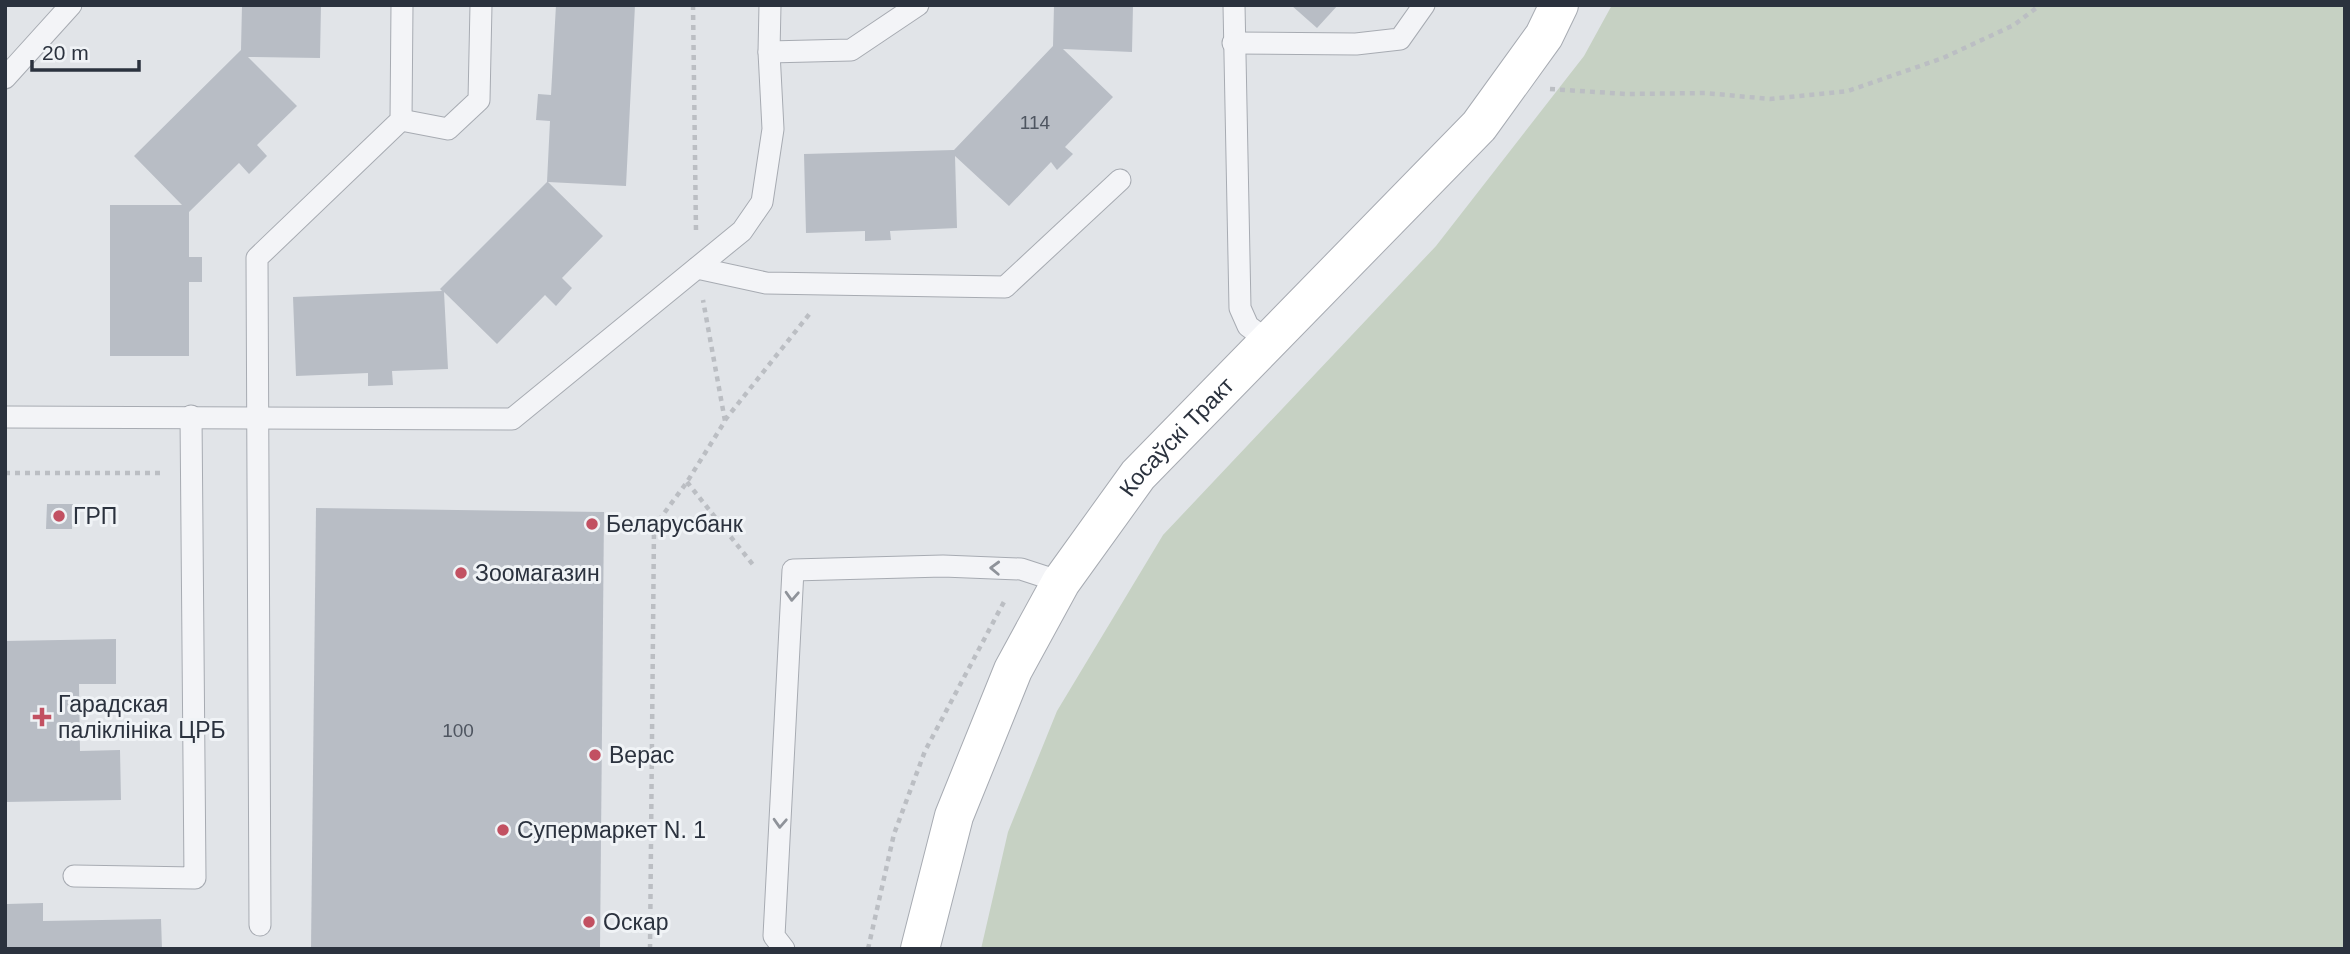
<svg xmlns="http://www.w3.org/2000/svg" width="2350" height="954" font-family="Arial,sans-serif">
  <rect width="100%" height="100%" fill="#e1e4e8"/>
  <polygon fill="#c6d1c3" points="1612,5 2345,5 2345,949 981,949 1008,832 1057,711 1163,535 1436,246 1584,56"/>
  <g fill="#b8bdc5">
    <polygon points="242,5 321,5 320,58 248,57 297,106 257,145 267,156 249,174 239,163 189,212 189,257 202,257 202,282 189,282 189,356 110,356 110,205 182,205 134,156 241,50"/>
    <polygon points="556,5 635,5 626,186 548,182 603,236 562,278 572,288 556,306 545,295 497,344 444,292 448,369 392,371 393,385 368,386 368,373 296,376 293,297 442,291 440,289 547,182 550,121 536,120 538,94 551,95"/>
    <polygon points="1054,5 1133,5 1132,52 1063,49 1113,97 1065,147 1073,154 1057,170 1051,162 1009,206 955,156 957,228 890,231 891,240 865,241 865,231 806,233 804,154 954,150 1053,46"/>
    <polygon points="1291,5 1338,5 1317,28"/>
    <polygon points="47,504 73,504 72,529 46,529"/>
    <polygon points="316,508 604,512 600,949 311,949"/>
    <polygon points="116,639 116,684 79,684 80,751 120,750 121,800 5,802 5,641"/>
    <polygon points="43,903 43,921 161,919 162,949 7,949 7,904"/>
  </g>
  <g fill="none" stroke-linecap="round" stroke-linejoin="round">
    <g stroke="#a7abb2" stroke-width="23">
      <g id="lane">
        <polyline points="1234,5 1240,308 1248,326 1268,341"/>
        <polyline points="1233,43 1356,44 1400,39 1424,5"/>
        <polyline points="769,52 770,5"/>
        <polyline points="5,78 71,5"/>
        <polyline points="401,120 448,129 479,100 481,5"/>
        <polyline points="697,268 766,283 1005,287 1120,180"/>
        <polyline points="5,417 512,419 742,231 762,202 773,129 769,52 851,50 918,5"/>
        <polyline points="74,876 195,878 191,416"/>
        <polyline points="260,925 257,258 401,120 402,5"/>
        <polyline points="784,949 774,936 793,570 943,566 1021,569 1061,582"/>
      </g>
    </g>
    <g stroke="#a7abb2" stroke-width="40">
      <g id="secondary">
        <path id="s1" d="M920 949 954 816 1013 670 1061 582 1138 475 1479 126 1544 36 1559 5"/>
      </g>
    </g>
    <g stroke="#bbbec3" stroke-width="4.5" stroke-dasharray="5 5" stroke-linecap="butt">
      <polyline points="693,5 696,232"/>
      <polyline points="1550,89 1626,94 1705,93 1770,99 1848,91 1943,58 2014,25 2040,5"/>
      <polyline points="725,420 811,312"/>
      <polyline points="5,473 165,473"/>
      <polyline points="687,482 754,566"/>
      <polyline points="650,949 654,527 687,482 725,421 703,300"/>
      <polyline points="868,949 894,834 925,751 1006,598"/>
    </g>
    <use href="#lane" stroke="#f3f4f7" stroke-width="21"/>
    <use href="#secondary" stroke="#fff" stroke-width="38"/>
  </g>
  <defs><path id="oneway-chevron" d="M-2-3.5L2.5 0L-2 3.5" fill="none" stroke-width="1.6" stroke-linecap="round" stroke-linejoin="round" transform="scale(1.75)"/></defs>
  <g stroke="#8f939a">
    <use href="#oneway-chevron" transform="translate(995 568) rotate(-178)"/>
    <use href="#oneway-chevron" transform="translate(792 596) rotate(93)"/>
    <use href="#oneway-chevron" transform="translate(780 823) rotate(93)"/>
  </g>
  <g fill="#c25162" stroke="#f0f3f6" stroke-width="2.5">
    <circle cx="59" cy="516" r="7"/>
    <circle cx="592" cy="524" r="7"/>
    <circle cx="461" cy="573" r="7"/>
    <path d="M38.5 706.5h7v7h7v7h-7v7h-7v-7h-7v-7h7z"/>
    <circle cx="595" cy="755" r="7"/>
    <circle cx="503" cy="830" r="7"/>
    <circle cx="589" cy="922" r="7"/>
  </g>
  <g text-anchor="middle" stroke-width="6" stroke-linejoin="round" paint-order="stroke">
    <g font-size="19" fill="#4e5560">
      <text x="1035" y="129">114</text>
      <text x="458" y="737">100</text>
    </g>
    <g font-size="23" fill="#2b323e" stroke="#f0f3f6">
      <text dy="8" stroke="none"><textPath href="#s1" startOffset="581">Косаўскі Тракт</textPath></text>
    </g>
    <g font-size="23" fill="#2b323e" stroke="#f0f3f6" text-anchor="start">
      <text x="73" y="524">ГРП</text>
      <text x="606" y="532">Беларусбанк</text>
      <text x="475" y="581">Зоомагазин</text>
      <text x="58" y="712">Гарадская<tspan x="58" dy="26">паліклініка ЦРБ</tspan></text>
      <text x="609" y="763">Верас</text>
      <text x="517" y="838">Супермаркет N. 1</text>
      <text x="603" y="930">Оскар</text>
    </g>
  </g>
  <rect width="2350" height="954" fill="none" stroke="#2b323e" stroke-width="14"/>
  <path d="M32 60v10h107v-10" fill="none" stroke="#2b323e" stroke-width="3.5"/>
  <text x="42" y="60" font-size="21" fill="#2b323e" stroke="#f0f3f6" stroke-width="5" paint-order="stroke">20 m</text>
</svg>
